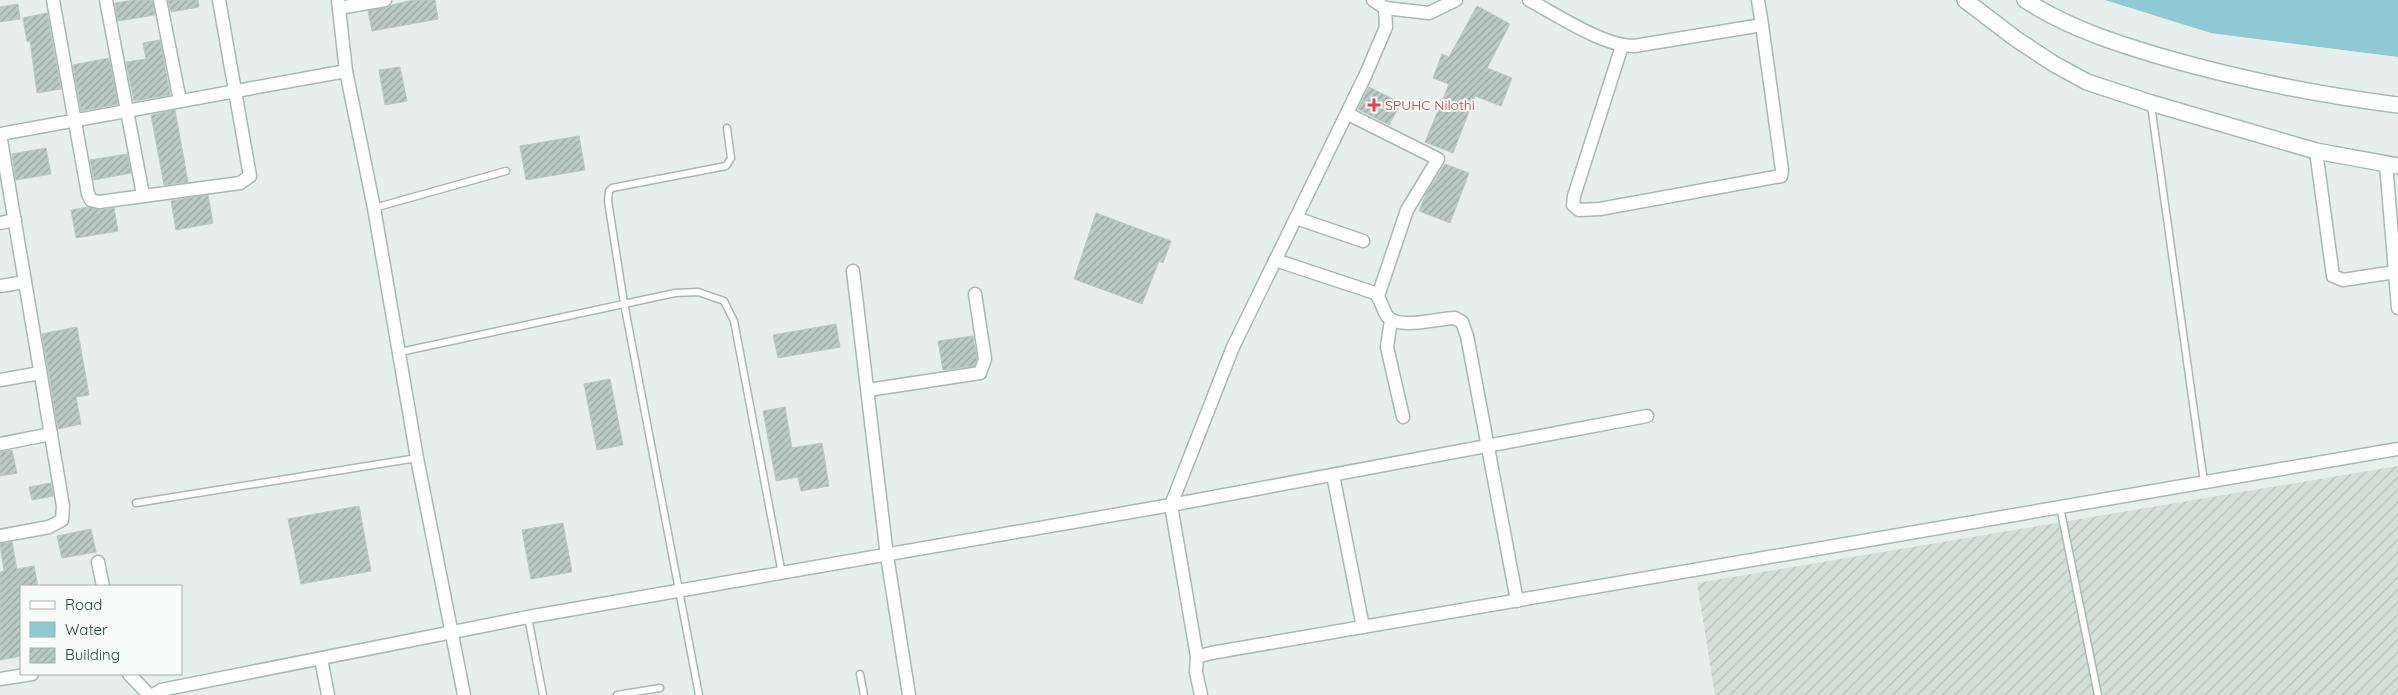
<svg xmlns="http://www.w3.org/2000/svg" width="2398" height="695" font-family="Quicksand,sans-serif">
  <defs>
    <pattern id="industrial-furrows" width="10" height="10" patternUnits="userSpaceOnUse" patternTransform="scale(1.25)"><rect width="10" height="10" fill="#d4dfda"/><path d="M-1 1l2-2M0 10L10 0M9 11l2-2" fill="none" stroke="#b6c1bc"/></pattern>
    <pattern id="building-hatch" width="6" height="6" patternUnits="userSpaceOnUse" patternTransform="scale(1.25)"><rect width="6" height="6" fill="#bbcac4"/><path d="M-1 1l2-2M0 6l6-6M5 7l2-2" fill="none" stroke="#98a6a0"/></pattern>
  </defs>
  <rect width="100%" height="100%" fill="#e6efeb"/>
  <polygon fill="url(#industrial-furrows)" points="2398,466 2398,695 1715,695 1697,583"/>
  <polygon fill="#8ec9d4" points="2105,0 2398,0 2398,57 2211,33"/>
  <g fill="url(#building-hatch)" stroke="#b8c9c2">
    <polygon points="134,0 152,0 155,15 118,21 115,3"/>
    <polygon points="168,0 198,0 199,7 171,12"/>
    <polygon points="413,0 435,0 438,19 372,31 368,11"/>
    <polygon points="18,4 20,19 0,22 0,7"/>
    <polygon points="1477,6 1510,24 1487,68 1512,78 1501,106 1475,96 1453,153 1425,142 1449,84 1433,78 1442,54 1449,57"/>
    <polygon points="47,13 61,89 37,93 30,41 27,42 23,18"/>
    <polygon points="160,40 170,95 134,101 126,62 146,59 143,43"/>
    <polygon points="109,58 118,104 81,111 73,65"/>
    <polygon points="400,67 407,101 385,105 379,70"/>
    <polygon points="1369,87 1401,103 1389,125 1358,109"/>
    <polygon points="175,110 188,182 164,185 151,115"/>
    <polygon points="579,136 585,170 526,180 520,146"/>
    <polygon points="46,148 51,174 16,180 12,154"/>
    <polygon points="127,154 131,173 94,180 90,160"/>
    <polygon points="1445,164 1469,173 1450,223 1419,211 1426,194"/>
    <polygon points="208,195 213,223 176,230 171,201"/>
    <polygon points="88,207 100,210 114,208 118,231 76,238 71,210"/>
    <polygon points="1096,213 1171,241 1163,263 1159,261 1142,304 1074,279"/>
    <polygon points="836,324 840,347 778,358 773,335"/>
    <polygon points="77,327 89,395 76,397 81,424 58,429 42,334"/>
    <polygon points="973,336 977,358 974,366 943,370 938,341"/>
    <polygon points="610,379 623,445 597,450 584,384"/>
    <polygon points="785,407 792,448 822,443 829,486 801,491 798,477 776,481 763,411"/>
    <polygon points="12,450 17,473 0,476 0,452"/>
    <polygon points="51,483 53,496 32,500 29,487"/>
    <polygon points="359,506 371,571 301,584 288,519"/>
    <polygon points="563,523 572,572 531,579 522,530"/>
    <polygon points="91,529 96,552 62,558 57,536"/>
    <polygon points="12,542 17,569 34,566 38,586 21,586 21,656 0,660 0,572 4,571 0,544"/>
  </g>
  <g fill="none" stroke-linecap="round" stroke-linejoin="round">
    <g stroke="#a8b8b2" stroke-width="9">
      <g id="lane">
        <polyline points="2151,105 2204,482"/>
        <polyline points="374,208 506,171"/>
        <polyline points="400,352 675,293 698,292 724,301 734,321 782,574"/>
        <polyline points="136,503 417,458"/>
        <polyline points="2060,507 2098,695"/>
        <polyline points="528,617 543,695"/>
        <polyline points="860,674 864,695"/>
        <polyline points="617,695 660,688"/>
        <polyline points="699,695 624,303 608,201 609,191 612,188 726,166 731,158 727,128"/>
      </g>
    </g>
    <g stroke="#a8b8b2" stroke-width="15">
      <g id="street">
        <polyline points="53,0 88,194 91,200 99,202 240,183 250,176 219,0"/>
        <polyline points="106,0 143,195"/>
        <polyline points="160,0 180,101"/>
        <polyline points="338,0 346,71 374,208 417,458 464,695"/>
        <path d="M1529 0C1557 15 1603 46 1634 46L1762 25 1758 0"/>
        <polyline points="339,8 385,0"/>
        <polyline points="1385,8 1429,13 1456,0"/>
        <polyline points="1622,46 1574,196 1573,205 1579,210 1600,209 1781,176 1782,170 1762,25"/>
        <polyline points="1348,114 1438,159 1407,210 1378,296"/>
        <polyline points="0,134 63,506 62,520 49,527 0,536"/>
        <polyline points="0,134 346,71"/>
        <polyline points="2316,151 2333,276 2343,280 2395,272"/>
        <polyline points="2386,164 2398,308"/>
        <polyline points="1296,218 1363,241"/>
        <polyline points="0,223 15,220"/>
        <path d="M1275 260 1375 293C1382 300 1382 310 1388 317 1400 330 1439 318 1455 318L1462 322 1467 336 1517 601"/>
        <polyline points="853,271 887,556 909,695"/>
        <polyline points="0,286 25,282"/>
        <polyline points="1391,320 1387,347 1403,417"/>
        <polyline points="0,380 40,373"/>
        <polyline points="868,390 980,373 985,359 975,294"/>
        <polyline points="0,444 51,434"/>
        <polyline points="1333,475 1363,627"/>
        <polyline points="98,562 103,586"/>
        <polyline points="1197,657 1171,505 1233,347 1366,74 1386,27 1385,8 1373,0"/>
        <polyline points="321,659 328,695"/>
        <polyline points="129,674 149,695"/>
        <polyline points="0,679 32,674"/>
        <polyline points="153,695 161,690 528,617 1171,505 1647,416"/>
        <polyline points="1201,695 1196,672 1197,657 1211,653 2398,449"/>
      </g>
    </g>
    <g stroke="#a4bbb3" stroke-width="18">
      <g id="secondary">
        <polyline points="1965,0 2016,39 2054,64 2087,82 2151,103 2316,151 2398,166"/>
        <path d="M2025 0C2068 28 2118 44 2166 58 2243 80 2319 95 2398 105"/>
      </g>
    </g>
    <use href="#lane" stroke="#fff" stroke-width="6"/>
    <use href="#street" stroke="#fff" stroke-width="12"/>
    <use href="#secondary" stroke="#fff" stroke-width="15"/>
  </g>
  <path fill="#e0444e" stroke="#f7fbf9" stroke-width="2" d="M1371.5 97.5h5v5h5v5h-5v5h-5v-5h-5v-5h5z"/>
  <g text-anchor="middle" stroke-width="4" stroke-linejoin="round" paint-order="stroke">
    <g font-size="14" fill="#be3a42" stroke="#f7fbf9" text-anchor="start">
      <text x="1385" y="110">SPUHC Nilothi</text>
    </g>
  </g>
  <rect x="20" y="585" width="162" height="90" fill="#f7fbf9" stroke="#a3b1ad"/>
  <rect x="30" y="601" width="25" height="8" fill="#ffffff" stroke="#a3b1ad"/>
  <text x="65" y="610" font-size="15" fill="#24423a">Road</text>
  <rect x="30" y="622" width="25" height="15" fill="#8ec9d4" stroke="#a3b1ad"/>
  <text x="65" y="635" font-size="15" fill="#24423a">Water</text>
  <rect x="30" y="648" width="25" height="15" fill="url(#building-hatch)" stroke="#a3b1ad"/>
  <text x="65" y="660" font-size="15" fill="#24423a">Building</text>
</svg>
